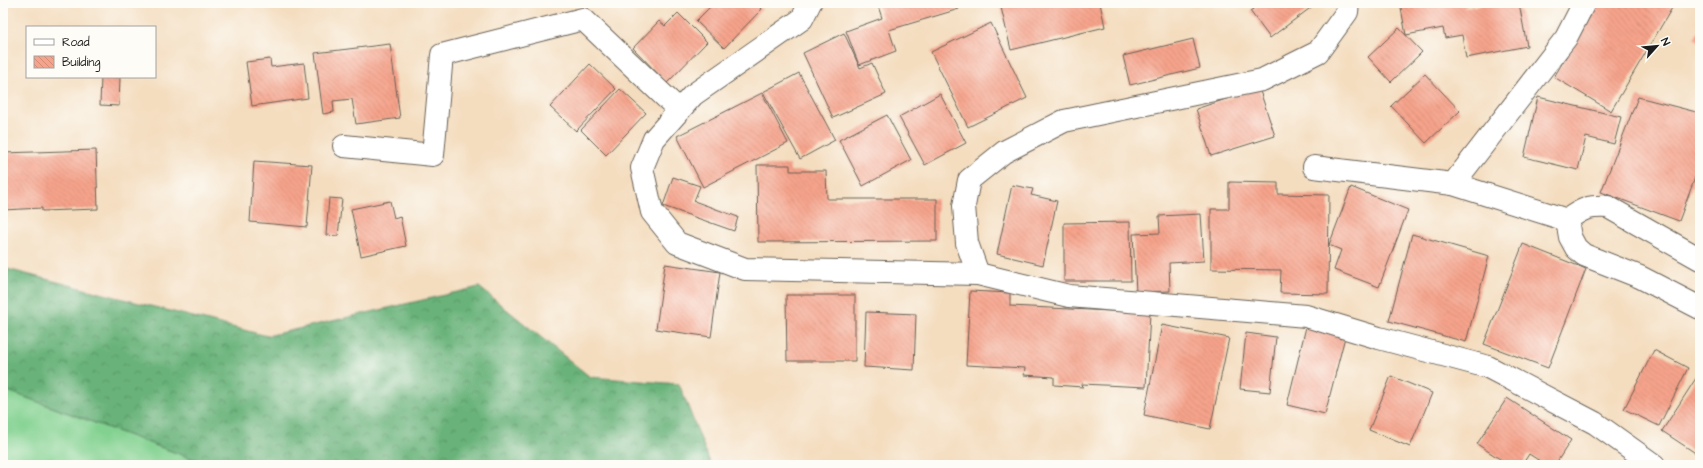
<svg xmlns="http://www.w3.org/2000/svg" width="1703" height="468" font-family="'Architects Daughter',sans-serif">
  <defs>
    <pattern id="forest-crowns" width="20" height="18" patternUnits="userSpaceOnUse"><rect width="20" height="18" fill="#69b37a"/><path d="M2 6a3 3 0 1 1 6 0M12 15a3 3 0 1 1 6 0" fill="none" stroke="#569163"/></pattern>
    <pattern id="building-back-hatch" width="6" height="6" patternUnits="userSpaceOnUse"><rect width="6" height="6" fill="#f6a38b"/><path d="M-1 5l2 2M0 0l6 6M5-1l2 2" fill="none" stroke="#d28c77"/></pattern>
  </defs>
  <rect width="100%" height="100%" fill="#fdfcf7"/>
  <filter id="ink" filterUnits="userSpaceOnUse"><feTurbulence type="fractalNoise" baseFrequency=".025" numOctaves="2"/><feDisplacementMap in="SourceGraphic" scale="8" xChannelSelector="R" yChannelSelector="G"/><feConvolveMatrix kernelMatrix="1 2 1 2 8 2 1 2 1" color-interpolation-filters="sRGB"/></filter>
  <filter id="wash" filterUnits="userSpaceOnUse"><feTurbulence type="fractalNoise" baseFrequency=".012" numOctaves="4" result="noise"/><feDisplacementMap in="SourceGraphic" scale="16" xChannelSelector="R" yChannelSelector="G"/><feGaussianBlur stdDeviation="0.9" result="paint"/><feColorMatrix in="noise" values="0 0 0 0 0 0 0 0 0 0 0 0 0 0 0 0 0 1.4 0 .05"/><feComposite in="paint" operator="in"/></filter>
  <g filter="url(#wash)">
    <rect width="100%" height="100%" fill="#f4ddbf"/>
    <polygon fill="#82d190" stroke="#4f7656" points="3,389 209,465 6,465 3,459"/>
    <polygon fill="url(#forest-crowns)" stroke="#42684b" points="3,268 267,336 479,287 590,377 679,384 711,465 209,465 3,389"/>
    <g id="blocks">
      <g fill="url(#building-back-hatch)">
        <polygon points="714,3 743,3 745,5 747,3 756,3 762,9 724,48 696,21"/>
        <polygon points="877,3 957,3 959,9 889,30 896,51 859,65 846,31 882,18"/>
        <polygon points="1000,3 1100,3 1105,27 1011,50"/>
        <polygon points="1262,3 1317,3 1270,38 1250,11"/>
        <polygon points="1400,3 1464,3 1465,8 1493,3 1519,3 1527,46 1466,58 1462,35 1445,38 1443,28 1406,35"/>
        <polygon points="1580,3 1663,3 1672,8 1611,111 1554,77 1592,13 1578,5"/>
        <polygon points="678,13 707,42 667,83 633,48 659,21 665,26"/>
        <polygon points="991,23 1027,98 968,127 931,52"/>
        <polygon points="1399,28 1422,52 1391,82 1368,57"/>
        <polygon points="1700,30 1700,42 1694,38"/>
        <polygon points="844,33 860,68 872,63 886,94 833,118 803,53"/>
        <polygon points="1193,39 1200,68 1130,85 1123,56"/>
        <polygon points="390,44 400,118 356,124 352,99 333,101 334,112 323,114 315,53"/>
        <polygon points="270,59 271,67 304,63 308,98 252,106 246,62"/>
        <polygon points="590,64 616,89 576,131 550,107"/>
        <polygon points="799,73 835,140 800,159 763,92"/>
        <polygon points="1425,74 1460,111 1426,143 1391,106"/>
        <polygon points="101,77 120,77 119,106 100,105"/>
        <polygon points="1259,88 1275,136 1211,156 1196,109"/>
        <polygon points="620,89 646,113 606,155 581,130"/>
        <polygon points="762,93 788,143 703,187 677,136"/>
        <polygon points="940,94 966,143 925,165 899,117"/>
        <polygon points="1538,97 1621,117 1614,144 1586,137 1578,170 1524,157"/>
        <polygon points="1638,97 1700,113 1700,164 1679,221 1601,192"/>
        <polygon points="887,115 911,160 863,186 839,140"/>
        <polygon points="96,150 98,209 42,211 42,208 3,210 3,153"/>
        <polygon points="254,161 312,165 307,227 250,222"/>
        <polygon points="757,165 790,165 790,171 826,171 827,199 937,199 937,241 758,242"/>
        <polygon points="673,177 700,186 694,201 738,217 734,231 663,206"/>
        <polygon points="1229,182 1278,183 1278,194 1329,195 1328,294 1280,293 1281,270 1211,269 1211,209 1229,209"/>
        <polygon points="1012,185 1033,189 1031,195 1057,201 1043,265 997,254"/>
        <polygon points="1351,187 1408,210 1379,287 1334,270 1341,250 1329,245"/>
        <polygon points="329,198 342,199 338,236 326,235"/>
        <polygon points="390,201 394,218 400,216 406,246 361,256 351,209"/>
        <polygon points="1201,214 1204,261 1169,263 1170,291 1136,292 1133,234 1160,233 1159,216"/>
        <polygon points="1130,222 1131,281 1064,281 1064,223"/>
        <polygon points="1412,234 1489,256 1466,342 1389,321"/>
        <polygon points="1523,244 1586,269 1548,368 1484,344"/>
        <polygon points="665,264 720,272 711,337 656,329"/>
        <polygon points="970,291 1010,293 1010,306 1150,313 1146,387 1082,384 1083,387 1054,385 1054,377 1024,375 1025,368 966,365"/>
        <polygon points="786,295 855,295 855,361 787,361"/>
        <polygon points="866,312 916,314 914,370 864,367"/>
        <polygon points="1162,325 1229,338 1210,429 1144,415"/>
        <polygon points="1306,327 1345,337 1325,414 1287,405"/>
        <polygon points="1246,333 1276,337 1270,392 1240,389"/>
        <polygon points="1654,350 1688,368 1659,426 1624,409"/>
        <polygon points="1700,372 1700,456 1662,431"/>
        <polygon points="1391,376 1432,393 1410,447 1369,430"/>
        <polygon points="1507,398 1571,440 1555,465 1546,465 1529,454 1522,465 1509,465 1477,444"/>
      </g>
    </g>
  </g>
  <g filter="url(#ink)">
    <use href="#blocks" fill-opacity="0" stroke="#686055" stroke-width="1"/>
    <g fill="none" stroke-linecap="round" stroke-linejoin="round">
      <g stroke="#686055" stroke-width="24">
        <g id="minor">
          <polyline points="810,3 802,19 693,95 654,139 642,168 652,212 677,243 745,269 978,274 1069,296 1306,316 1379,338 1488,367 1595,423 1654,465"/>
          <polyline points="344,146 433,155 442,55 583,19 679,110"/>
          <polyline points="1314,167 1453,184"/>
          <polyline points="1567,220 1453,184 1566,38 1584,3"/>
          <path d="M1700 259 1608 207C1589 206 1583 208 1567 220L1570 237 1576 248 1584 255 1640 277 1700 308"/>
          <polyline points="978,274 967,243 964,206 969,180 1004,152 1064,121 1262,80 1318,52 1347,12 1348,3"/>
        </g>
      </g>
      <use href="#minor" stroke="#fff" stroke-width="22"/>
    </g>
  </g>
  <rect width="1703" height="468" fill="none" stroke="#fdfcf7" stroke-width="16"/>
  <rect x="26" y="26" width="130" height="52" fill="#fdfcf7" stroke="#a3a29f"/>
  <rect x="34" y="39" width="20" height="6" fill="#ffffff" stroke="#a3a29f"/>
  <text x="62" y="46" font-size="12" fill="#1c1c1c">Road</text>
  <rect x="34" y="56" width="20" height="12" fill="url(#building-back-hatch)" stroke="#a3a29f"/>
  <text x="62" y="66" font-size="12" fill="#1c1c1c">Building</text>
  <g transform="translate(1657 46) rotate(63)" stroke="#fdfcf7" stroke-width="3" paint-order="stroke">
  <path d="M0-3L7 15L0 10L-7 15Z" fill="#1c1c1c"/>
  <text y="-6" font-size="11" font-weight="bold" text-anchor="middle" fill="#1c1c1c">N</text>
  </g>
</svg>
